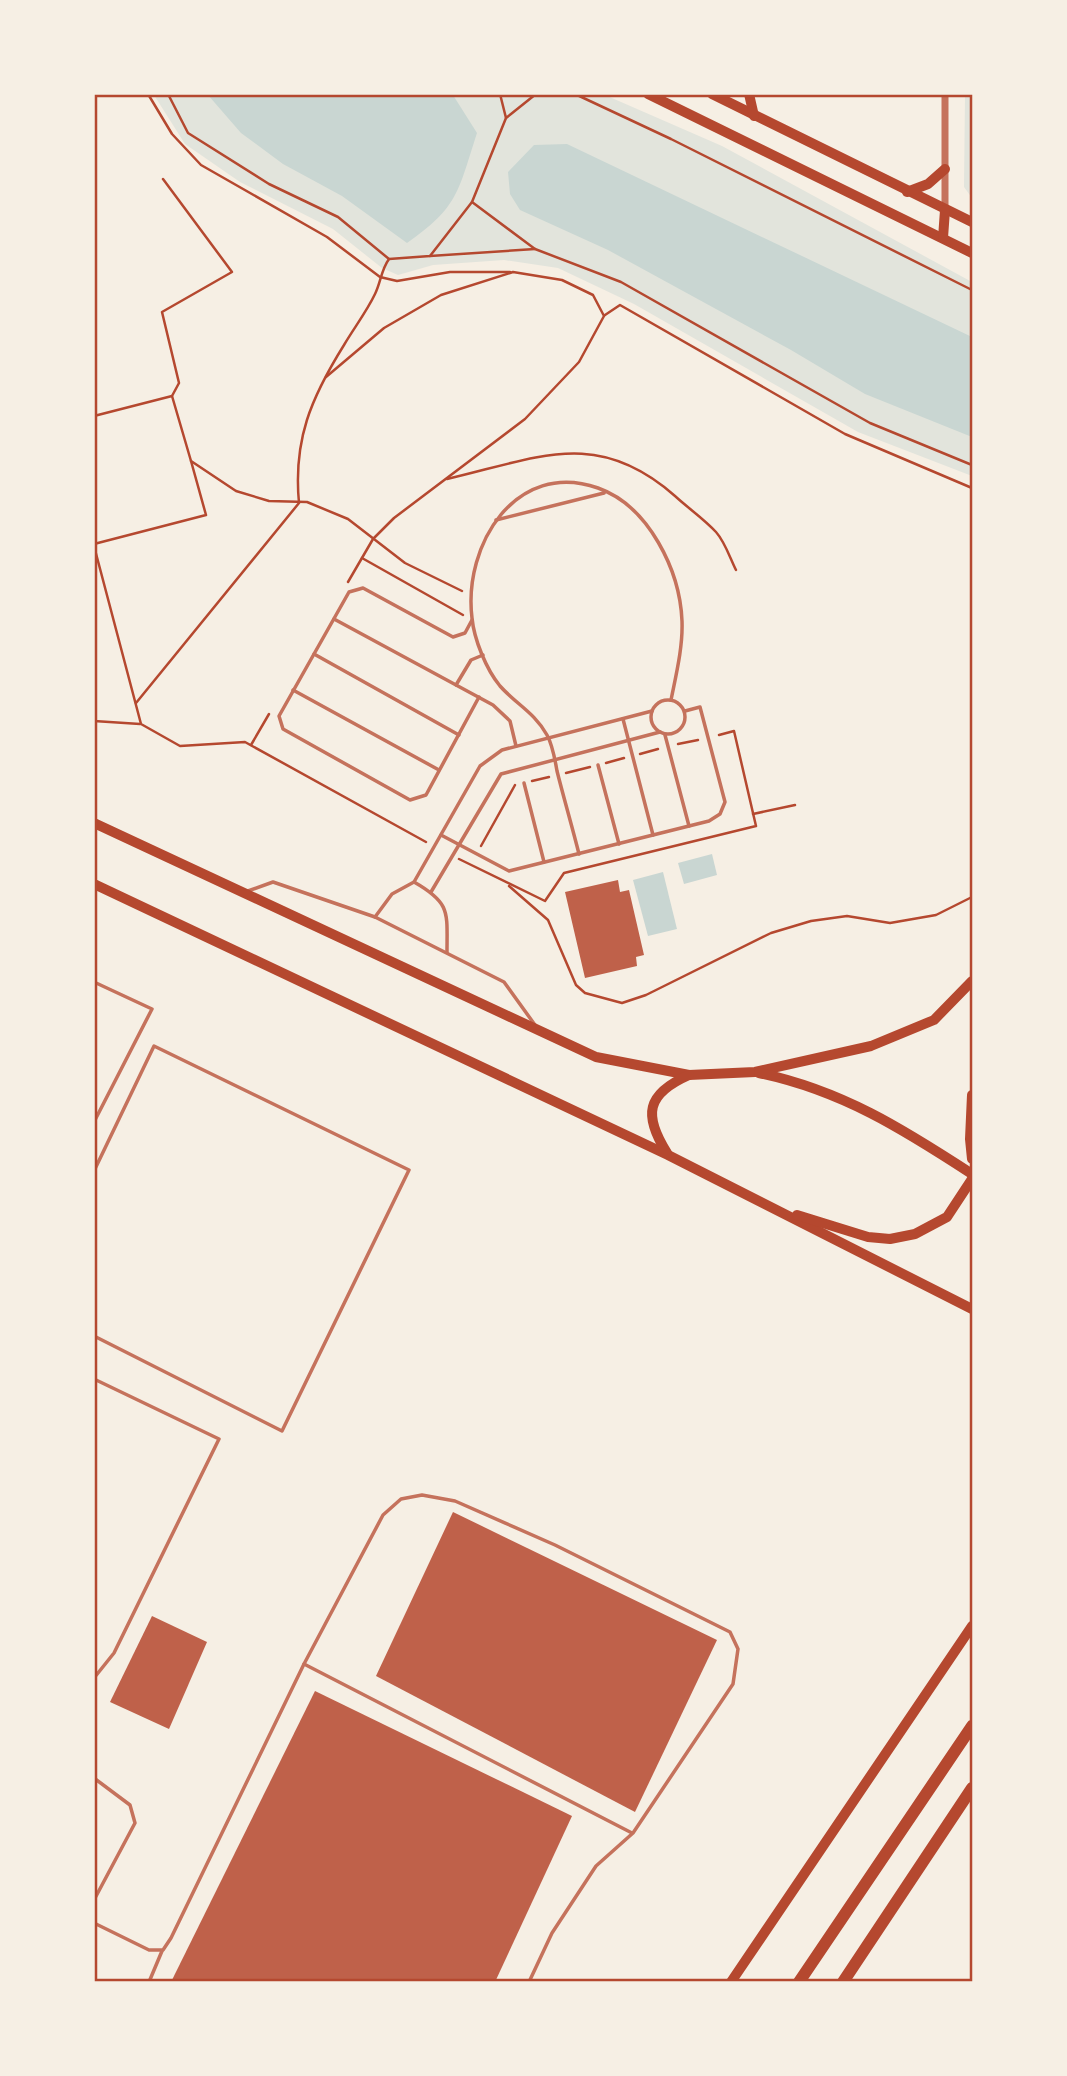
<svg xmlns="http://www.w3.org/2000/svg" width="1067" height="2076" font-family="Roboto,sans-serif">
  <rect width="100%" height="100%" fill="#f6efe4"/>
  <g fill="#e2e4dc">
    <polygon points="154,95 605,95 722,146 972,282 972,476 858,432 634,304 558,268 504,260 433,265 398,275 382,268 333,229 240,182 185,144"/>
    <polygon points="965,95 972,95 972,198 964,187"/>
  </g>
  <g fill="#c9d6d2">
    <path d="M208 95H453L477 133C458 191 459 207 407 243L342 196 283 164 241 133Z"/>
    <polygon points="567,144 972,337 972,437 865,394 791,350 608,250 520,210 510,194 508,172 534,145"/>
    <polygon points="712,854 717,875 684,884 678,863"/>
    <polygon points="663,872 677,929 648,936 633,880"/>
  </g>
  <g fill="#bf614a">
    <polygon points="618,880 620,892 629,890 644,955 636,957 637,966 585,978 565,892"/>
    <polygon points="453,1512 717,1640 635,1812 376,1676"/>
    <polygon points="152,1616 207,1642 169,1729 110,1702"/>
    <polygon points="315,1691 572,1816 495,1982 171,1982"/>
  </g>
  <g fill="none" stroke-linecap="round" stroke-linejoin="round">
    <g stroke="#b5482f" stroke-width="2.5">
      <polyline points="148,94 172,134 201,165 327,237 380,277 397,281 450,272 510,272"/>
      <polyline points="168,94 188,133 269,184 338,217 389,259 430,256 472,202 535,249 621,282 870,423 972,465"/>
      <polyline points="500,94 506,118 536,94"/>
      <polyline points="575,94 671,139 972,290"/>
      <polyline points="472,202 506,118"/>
      <polyline points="430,256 535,249"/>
      <polyline points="605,315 620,305 845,434 972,488"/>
      <polyline points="326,377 384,328 441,295 513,272 562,280 593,295 604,316 579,362 525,419 394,518 373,539 348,582"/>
      <polyline points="172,396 191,461 236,491 269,501 307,502 348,519 405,563 462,591"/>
      <polyline points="94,416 172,396 179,383 162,312 232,272 163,179"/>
      <path d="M447 479C538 458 597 427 675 496 688 508 704 519 716 532 725 542 730 558 736 570"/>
      <polyline points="94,544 206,515 191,461"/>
      <polyline points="94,546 141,724 180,746 245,742 426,842"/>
      <polyline points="362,558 463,615"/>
      <path d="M136 703 299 503C293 440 311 398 344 345 354 328 367 311 375 294 381 282 381 270 389 259"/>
      <polyline points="94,721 140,724"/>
      <polyline points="678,744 698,740"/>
      <polyline points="251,745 269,714"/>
      <polyline points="640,754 658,749"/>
      <polyline points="606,763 624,758"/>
      <polyline points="566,773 590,767"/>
      <polyline points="532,781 549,777"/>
      <polyline points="753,814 795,805"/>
      <polyline points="481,846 515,785"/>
      <polyline points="459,859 545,901 564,873 756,826 734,731 719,735"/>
      <polyline points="509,886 548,920 576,985 585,993 622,1003 646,995 771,933 811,921 847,916 890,923 936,915 972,897"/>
    </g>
    <g stroke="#c5725c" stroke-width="3.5">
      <polyline points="496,520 604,493"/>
      <polyline points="334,619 493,705 510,721 516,746"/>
      <polyline points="472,620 465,633 453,637 363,588 349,592 279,716 283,729 410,800 426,795 479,697"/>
      <polyline points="314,654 459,735"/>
      <polyline points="456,685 471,660 483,655"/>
      <polyline points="293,690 439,770"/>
      <circle cx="668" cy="717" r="17"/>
      <polyline points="623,719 653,835"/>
      <polyline points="665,735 689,826"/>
      <polyline points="598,765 619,844"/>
      <polyline points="524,783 544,862"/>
      <polyline points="441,835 509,871 709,821 720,814 725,802 700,707 685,711"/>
      <path d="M579 854C572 826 564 799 557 771 555 760 553 746 547 735 535 713 516 704 500 686 486 669 474 639 472 618 463 545 516 459 598 488 649 506 680 571 682 621 683 647 676 675 671 700"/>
      <polyline points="414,882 480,766 502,750 652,711"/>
      <polyline points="245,892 273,882 375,917 504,982 535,1025"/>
      <polyline points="431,892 501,774 660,732"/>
      <path d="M375 917 392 894 414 882C451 903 447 912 447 952"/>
      <polyline points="94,982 152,1009 94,1122"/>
      <polyline points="94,1171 154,1046 409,1170 282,1431 94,1336"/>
      <polyline points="94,1379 219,1439 114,1653 94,1678"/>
      <polyline points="304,1664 632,1833"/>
      <polyline points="94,1778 130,1805 135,1823 94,1900"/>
      <polyline points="94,1923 149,1950 163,1950 171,1938 304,1664 383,1515 401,1499 422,1495 455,1501 555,1545 730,1632 738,1649 733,1684 633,1833 596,1866 552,1933 529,1982"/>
      <polyline points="149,1982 162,1951"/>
    </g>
    <polyline stroke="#c5725c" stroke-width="7" points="945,210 945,94"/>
    <g stroke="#b5482f" stroke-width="10">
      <polyline points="648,94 972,253"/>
      <polyline points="712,94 972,222"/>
      <polyline points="749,94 754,116"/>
      <polyline points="907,192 928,184 945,169"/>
      <polyline points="943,238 945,210"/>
      <polyline points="94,823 596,1057 689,1075 755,1072 871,1046 934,1020 972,981"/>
      <polyline points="94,884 668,1155 972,1309"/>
      <path d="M759 1073C841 1090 903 1129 972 1174"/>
      <polyline points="972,1095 970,1139 972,1159"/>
      <path d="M667 1153C643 1115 646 1094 689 1075"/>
      <polyline points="797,1215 868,1237 890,1239 915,1234 947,1217 972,1179"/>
      <polyline points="731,1982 972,1626"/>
    </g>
    <g stroke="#b5482f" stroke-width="12">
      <polyline points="799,1982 972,1726"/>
      <polyline points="843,1982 972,1788"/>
    </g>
  </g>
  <rect width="1067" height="2076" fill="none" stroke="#f6efe4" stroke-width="192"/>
  <rect x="96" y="96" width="875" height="1884" fill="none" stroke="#b5482f" stroke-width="2.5"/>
</svg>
